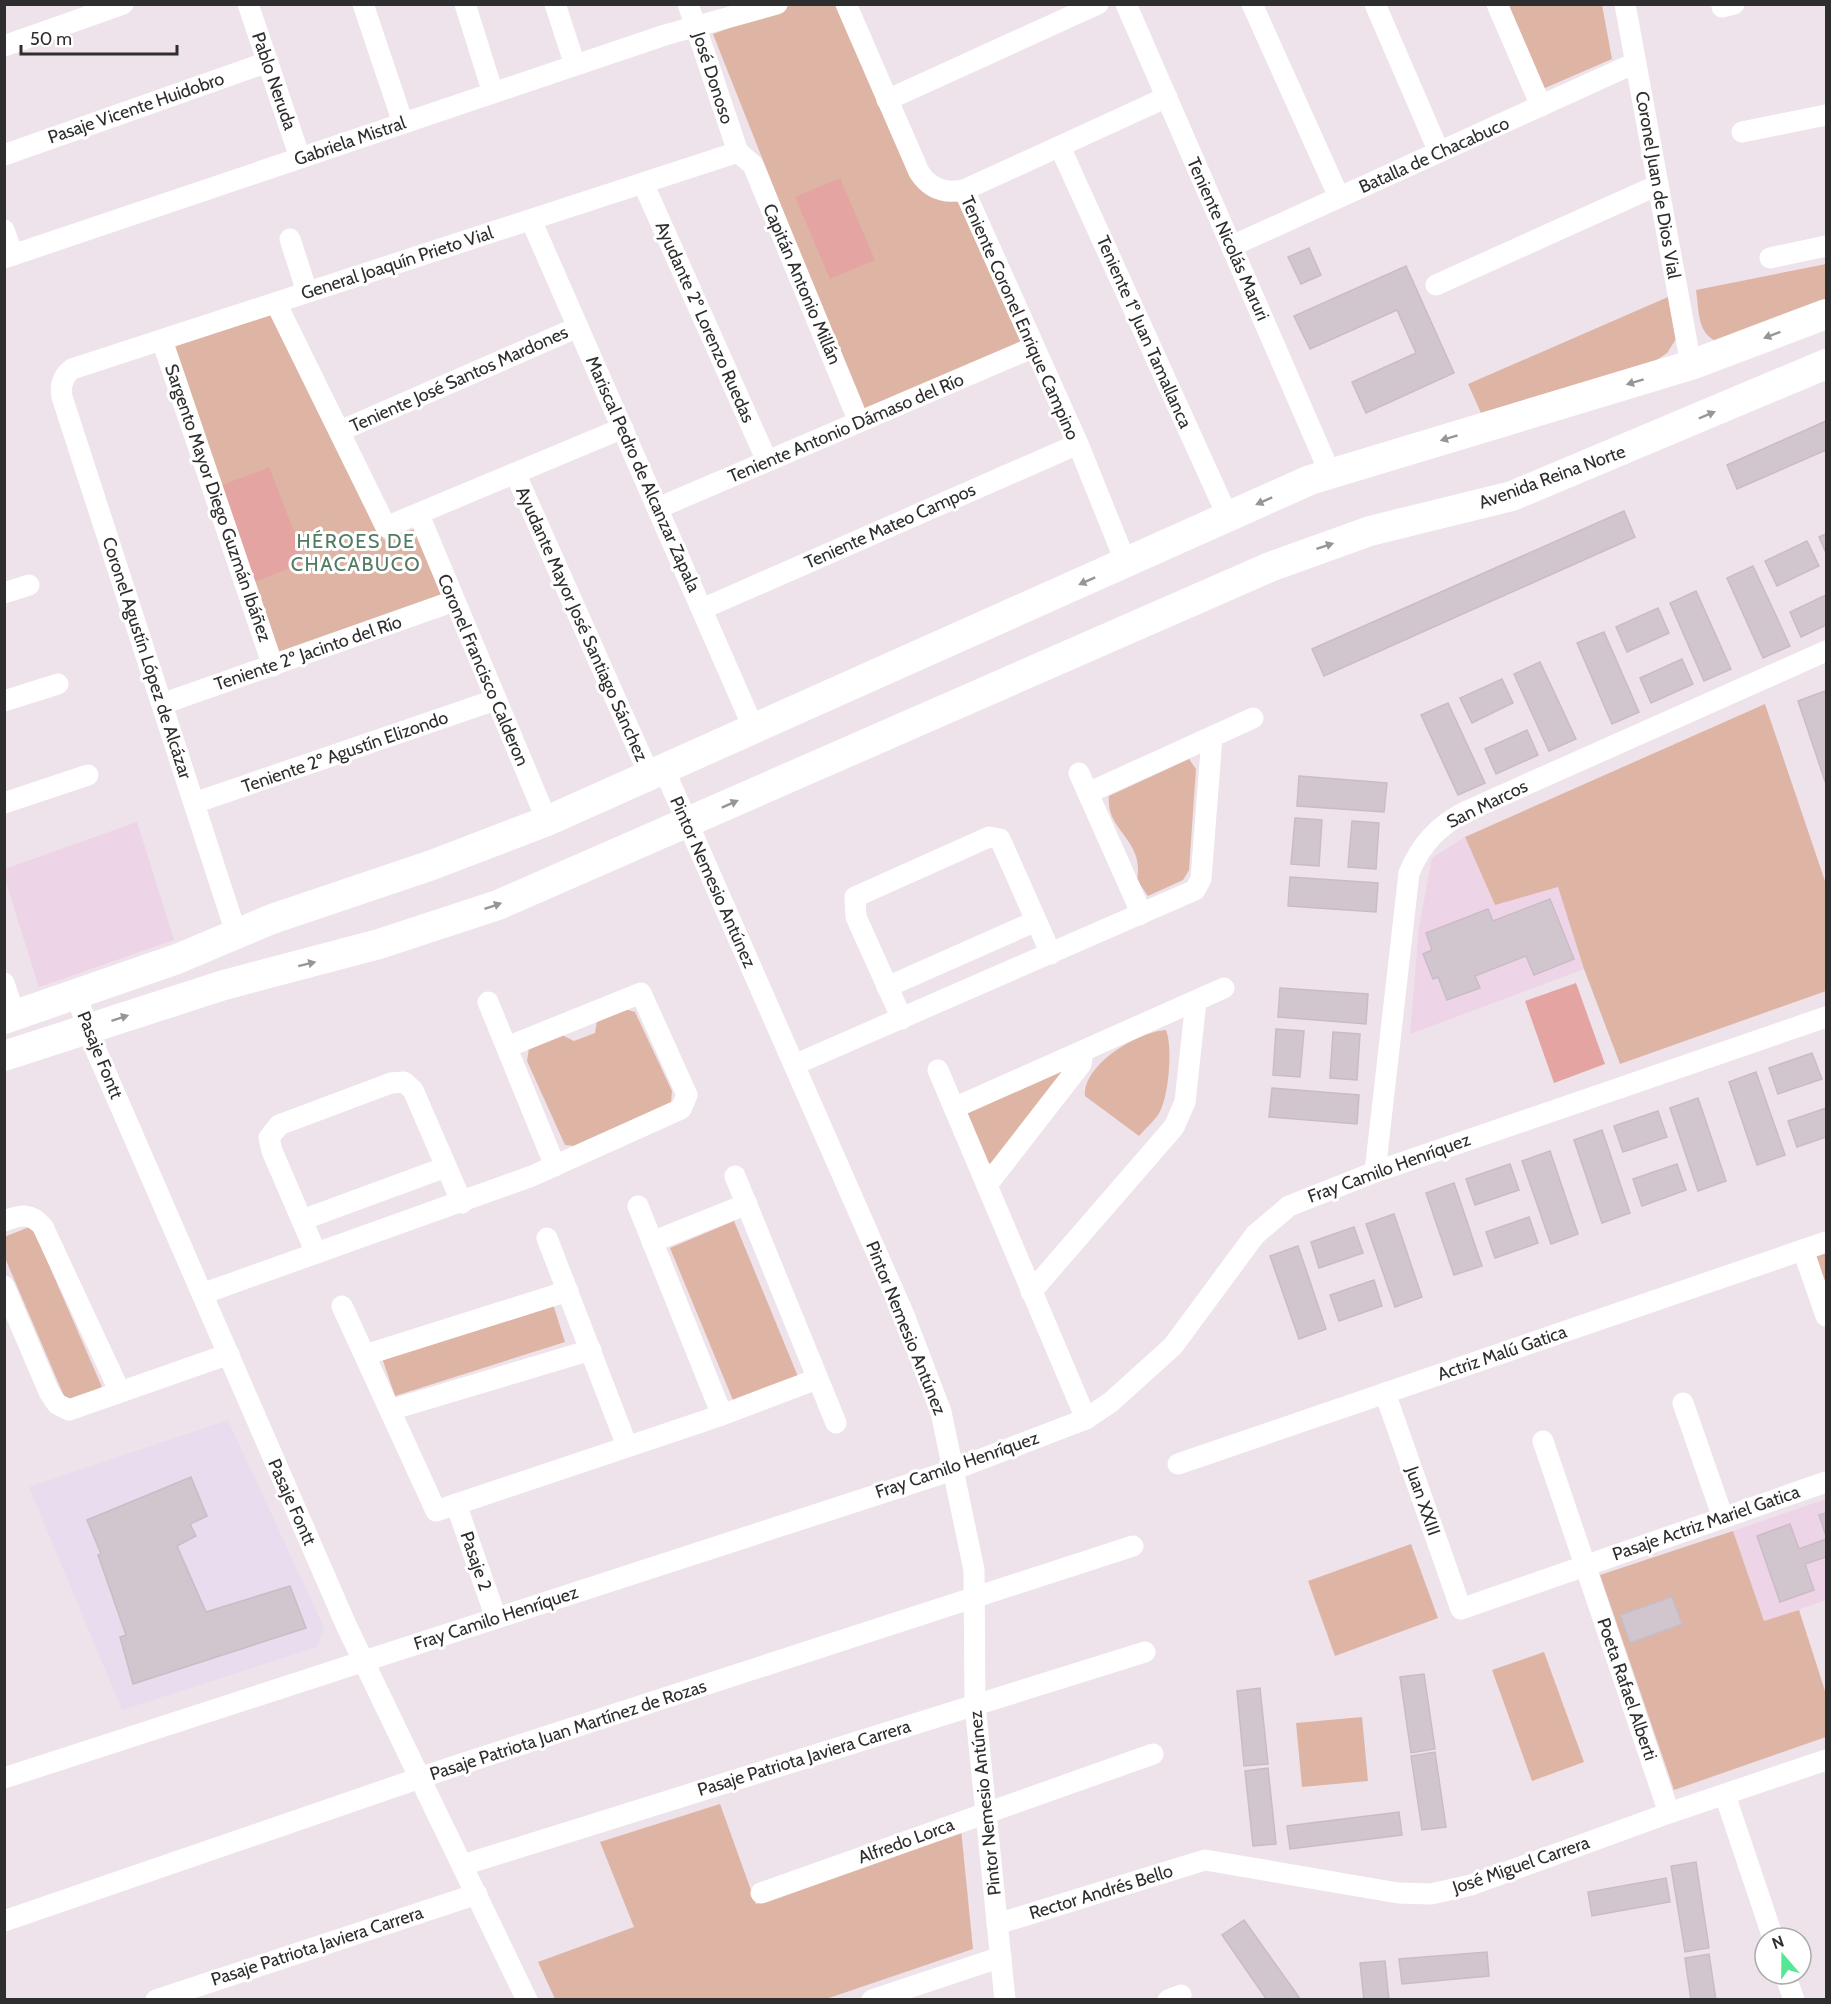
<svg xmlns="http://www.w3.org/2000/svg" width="1831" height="2004" font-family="Cabin,sans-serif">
  <rect width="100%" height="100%" fill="#eee2eb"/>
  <g fill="#edd4e6">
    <polygon points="137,822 174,940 39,987 5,879 5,869"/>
    <polygon points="1465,837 1495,905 1558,887 1584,969 1410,1034 1419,927 1432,858"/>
    <polygon points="1826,1499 1826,1600 1764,1622 1733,1531"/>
  </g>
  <polygon fill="#e7ddef" points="228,1420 324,1628 317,1647 122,1710 29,1487"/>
  <g fill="#deb5a5">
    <polygon points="792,5 843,5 916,175 961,194 1030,345 863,413 713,34"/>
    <polygon points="1503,5 1602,5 1612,59 1538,91"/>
    <path d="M1826 264V301L1720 342C1697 337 1699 310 1696 290Z"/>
    <polygon points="1668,297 1676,339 1667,353 1654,362 1481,413 1468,384"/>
    <polygon points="275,306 384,540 414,529 444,602 275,662 166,341"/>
    <polygon points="1765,704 1826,884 1826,991 1620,1064 1584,969 1558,887 1495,905 1465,837"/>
    <path d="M1189 759 1196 769 1189 870 1183 880 1148 896 1137 880C1145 839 1105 831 1109 796Z"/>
    <polygon points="625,1009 635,1012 672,1091 671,1103 575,1146 565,1145 527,1061 529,1048 562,1035 574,1041 595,1033 597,1021"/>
    <path d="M1166 1030C1173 1047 1169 1100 1158 1115 1153 1122 1145 1129 1139 1136L1085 1096C1083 1064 1138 1032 1166 1030Z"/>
    <polygon points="1063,1070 1066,1076 995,1164 987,1163 964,1111"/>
    <polygon points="734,1221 799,1379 735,1405 670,1248"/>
    <polygon points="32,1226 102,1387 67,1403 5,1258 4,1237"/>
    <polygon points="1826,1251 1826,1286 1816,1255"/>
    <polygon points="552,1301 565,1342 395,1396 381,1355"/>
    <polygon points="1733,1531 1764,1621 1799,1610 1826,1694 1826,1737 1674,1790 1600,1575"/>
    <polygon points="1411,1544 1438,1618 1335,1656 1308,1581"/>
    <polygon points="1544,1652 1584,1762 1532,1781 1492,1670"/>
    <polygon points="1362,1717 1368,1781 1302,1787 1296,1723"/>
    <polygon points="720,1804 756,1904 961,1829 973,1949 826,1999 555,1999 538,1962 634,1927 600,1842"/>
  </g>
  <g fill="#e4a5a2">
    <polygon points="840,178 875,260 830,279 795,197"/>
    <polygon points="269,467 306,562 254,582 217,487"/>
    <polygon points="1576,983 1605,1064 1554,1083 1525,1001"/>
  </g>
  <g fill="#d1c6ce" stroke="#c9bcc6" stroke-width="1.5">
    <polygon points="1309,248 1321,275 1301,284 1288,257"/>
    <polygon points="1406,266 1454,373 1366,413 1352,382 1416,353 1397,310 1310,349 1294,316"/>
    <polygon points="1826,421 1826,450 1737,489 1727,465"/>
    <polygon points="1624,511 1635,537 1324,676 1312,649"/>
    <polygon points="1826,534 1826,553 1819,537"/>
    <polygon points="1807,541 1819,566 1777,586 1765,561"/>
    <polygon points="1753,566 1790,646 1763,658 1727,578"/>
    <polygon points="1696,591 1731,669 1704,681 1670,603"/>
    <polygon points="1826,595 1826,625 1801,637 1790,612"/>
    <polygon points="1658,608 1669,633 1627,652 1616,627"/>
    <polygon points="1604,632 1639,712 1612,724 1577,643"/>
    <polygon points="1682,659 1693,684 1651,703 1640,678"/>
    <polygon points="1540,662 1576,739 1549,751 1514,674"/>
    <polygon points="1502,679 1513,703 1472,723 1460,698"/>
    <polygon points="1825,691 1826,694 1826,784 1798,701"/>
    <polygon points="1448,703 1485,783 1458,795 1421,715"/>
    <polygon points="1527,730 1538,755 1496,774 1485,749"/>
    <polygon points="1299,776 1387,783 1384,812 1297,806"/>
    <polygon points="1295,818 1322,820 1319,866 1291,864"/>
    <polygon points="1352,821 1379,823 1376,869 1348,867"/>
    <polygon points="1290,877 1378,883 1376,912 1288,906"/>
    <polygon points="1550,899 1574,959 1534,975 1526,956 1475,976 1480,988 1447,1000 1438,977 1433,979 1423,954 1432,950 1426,933 1488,909 1493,921"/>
    <polygon points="1280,988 1368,994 1366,1024 1278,1017"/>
    <polygon points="1276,1029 1304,1031 1300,1077 1273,1075"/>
    <polygon points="1333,1032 1360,1034 1357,1080 1330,1078"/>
    <polygon points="1812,1053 1822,1079 1778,1094 1769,1068"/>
    <polygon points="1756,1072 1785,1155 1757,1165 1729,1082"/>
    <polygon points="1272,1088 1359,1095 1357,1124 1269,1117"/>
    <polygon points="1698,1098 1726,1181 1698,1191 1670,1108"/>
    <polygon points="1826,1108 1826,1137 1797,1147 1788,1121"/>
    <polygon points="1658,1111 1667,1137 1623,1152 1614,1126"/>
    <polygon points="1602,1130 1630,1213 1602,1223 1574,1140"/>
    <polygon points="1550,1151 1578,1234 1551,1244 1522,1161"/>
    <polygon points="1510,1164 1519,1190 1475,1205 1466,1179"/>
    <polygon points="1677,1164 1686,1190 1642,1206 1633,1179"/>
    <polygon points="1454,1183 1482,1266 1454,1275 1426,1193"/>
    <polygon points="1394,1214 1422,1297 1395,1307 1366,1224"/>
    <polygon points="1529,1217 1538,1243 1495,1258 1486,1232"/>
    <polygon points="1354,1227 1363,1253 1319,1268 1311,1242"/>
    <polygon points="1298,1246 1326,1329 1299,1339 1270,1256"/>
    <polygon points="1374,1280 1382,1306 1339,1321 1330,1295"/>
    <polygon points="191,1477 207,1516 190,1524 196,1536 177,1546 206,1612 290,1586 306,1628 133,1684 120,1637 126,1635 98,1555 101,1554 87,1520"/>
    <polygon points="1826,1513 1826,1536 1819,1515"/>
    <polygon points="1790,1524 1799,1549 1826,1539 1826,1557 1805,1564 1814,1590 1780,1602 1757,1536"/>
    <polygon points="1672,1597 1682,1624 1630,1643 1620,1615"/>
    <polygon points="1424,1674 1435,1749 1411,1753 1400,1677"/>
    <polygon points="1260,1688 1268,1764 1244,1766 1237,1691"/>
    <polygon points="1435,1752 1446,1827 1422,1830 1411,1756"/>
    <polygon points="1268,1768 1276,1844 1253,1846 1245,1771"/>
    <polygon points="1399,1812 1402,1835 1290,1849 1287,1826"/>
    <polygon points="1696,1862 1709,1948 1685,1952 1671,1866"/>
    <polygon points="1666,1878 1670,1902 1592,1916 1588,1892"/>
    <polygon points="1244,1920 1301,2000 1267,2000 1222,1935"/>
    <polygon points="1487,1952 1489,1976 1402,1984 1399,1959"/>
    <polygon points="1709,1954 1716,2000 1691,2000 1685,1958"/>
    <polygon points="1385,1961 1389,2000 1364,2000 1360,1963"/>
  </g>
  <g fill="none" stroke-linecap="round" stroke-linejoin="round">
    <g stroke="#fff" stroke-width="21">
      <polyline points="248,4 300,158"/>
      <polyline points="363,4 403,123"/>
      <polyline points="465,4 493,93"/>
      <polyline points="555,4 575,65"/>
      <polyline points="688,4 738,152"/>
      <path d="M846 4 919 172C930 189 945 194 964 190L1167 97"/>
      <polyline points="1126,4 1330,473"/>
      <polyline points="1252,4 1339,197"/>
      <polyline points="1375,4 1439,152"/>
      <polyline points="1497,4 1541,106"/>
      <polyline points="1625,4 1691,365"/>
      <polyline points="1722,7 1734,4"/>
      <polyline points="4,46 123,4"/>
      <polyline points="887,100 1098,4"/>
      <polyline points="1742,132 1826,115"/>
      <polyline points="1060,147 1228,517"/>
      <polyline points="738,152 753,165 859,422"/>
      <polyline points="4,155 268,62"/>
      <polyline points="643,183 767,461"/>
      <polyline points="964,190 1078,444 1126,563"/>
      <polyline points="531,220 754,729"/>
      <polyline points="4,230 13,255"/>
      <polyline points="290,239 307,292"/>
      <polyline points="1232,246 1635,63"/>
      <polyline points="4,258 665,35 777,4"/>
      <polyline points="1770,258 1826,246"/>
      <polyline points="1436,285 1658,185"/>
      <polyline points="276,303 386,527 623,428"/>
      <polyline points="162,340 273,666"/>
      <polyline points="340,431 578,327"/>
      <polyline points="515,473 649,774"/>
      <polyline points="658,508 1034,347"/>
      <polyline points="419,515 547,821"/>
      <polyline points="4,593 29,585"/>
      <polyline points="702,609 1078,444"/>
      <polyline points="4,701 58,684"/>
      <polyline points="162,704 454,601"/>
      <polyline points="663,767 904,1315 941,1412 974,1570 975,1705 1005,2000"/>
      <polyline points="1079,773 1139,908 1139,915"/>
      <polyline points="1088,793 1253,718"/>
      <polyline points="4,803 88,775"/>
      <polyline points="194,803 495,700"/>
      <path d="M236 933 62 397C60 386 63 376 72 369L738 152"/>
      <polyline points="4,983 15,1016"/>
      <polyline points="887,987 1036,921"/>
      <polyline points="76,995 95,1048 347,1627 527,2000"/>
      <polyline points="488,1002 555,1166"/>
      <polyline points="902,1019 856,917 855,897 989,837 1000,839 1051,954"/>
      <polyline points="794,1065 1195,890 1201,879 1212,737"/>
      <polyline points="938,1070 1086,1419"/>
      <polyline points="954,1108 1224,988"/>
      <path d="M1375 1172 1409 873C1421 844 1439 825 1467 811L1826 651"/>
      <polyline points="735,1176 836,1423"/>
      <polyline points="987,1185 1081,1064 1083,1051"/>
      <polyline points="638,1206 722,1415"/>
      <polyline points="302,1220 446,1167"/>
      <path d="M4 1221C21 1215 31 1212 43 1227L120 1392"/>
      <polyline points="547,1238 627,1446"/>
      <polyline points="652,1242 747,1204"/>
      <polyline points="1803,1250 1826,1316"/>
      <polyline points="316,1253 272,1151 269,1138 279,1125 391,1083 404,1082 413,1090 462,1203"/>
      <polyline points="4,1286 49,1392 57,1404 69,1410 229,1354"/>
      <polyline points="1031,1292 1174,1127 1185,1102 1196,1001"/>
      <polyline points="202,1294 532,1176 681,1109 687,1095 641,993 507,1047"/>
      <polyline points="342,1306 436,1511 722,1415 817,1379"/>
      <polyline points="365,1355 568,1291"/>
      <polyline points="1385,1393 1461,1609 1826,1482"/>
      <polyline points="1683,1403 1723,1518"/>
      <polyline points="390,1410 591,1350"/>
      <polyline points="1543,1441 1669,1813"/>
      <polyline points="1178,1464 1826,1242"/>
      <polyline points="456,1504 496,1618"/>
      <polyline points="4,1778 953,1470 1086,1419 1111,1402 1173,1346 1255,1235 1289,1206 1375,1172 1826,1017"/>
      <polyline points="1725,1795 1773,1938"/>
      <polyline points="463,1865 1145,1652"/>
      <polyline points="761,1893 1153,1754"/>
      <polyline points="4,1921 452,1767 1133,1546"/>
      <polyline points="997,1924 1205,1860 1398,1893 1431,1894 1471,1885 1669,1813 1826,1760"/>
      <polyline points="1785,1974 1794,2000"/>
      <polyline points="156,2000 477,1894"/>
      <polyline points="872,2000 1001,1957"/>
      <polyline points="1168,2000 1181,1995"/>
    </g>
    <g stroke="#fff" stroke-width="30">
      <polyline points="4,1019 177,959 272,919 432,865 547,821 1310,480 1691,365 1826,314"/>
      <polyline points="4,1056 224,985 379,944 498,905 1270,567 1370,531 1512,496 1826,364"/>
    </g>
  </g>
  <defs><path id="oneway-solid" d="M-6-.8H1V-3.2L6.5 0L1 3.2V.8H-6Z" transform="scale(1.5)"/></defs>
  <g fill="#969696">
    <use href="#oneway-solid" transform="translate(1772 335) rotate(159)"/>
    <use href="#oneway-solid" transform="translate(1635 382) rotate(163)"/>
    <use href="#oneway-solid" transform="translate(1707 415) rotate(-23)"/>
    <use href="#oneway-solid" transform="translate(1449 438) rotate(163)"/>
    <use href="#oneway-solid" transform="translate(1264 501) rotate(156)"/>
    <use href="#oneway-solid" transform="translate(1325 546) rotate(-18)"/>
    <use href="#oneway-solid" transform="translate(1087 581) rotate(156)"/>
    <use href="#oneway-solid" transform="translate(730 804) rotate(-24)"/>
    <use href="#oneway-solid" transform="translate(493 906) rotate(-19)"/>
    <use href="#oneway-solid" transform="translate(307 964) rotate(-14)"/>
    <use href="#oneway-solid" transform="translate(120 1018) rotate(-18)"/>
  </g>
  <g text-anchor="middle" stroke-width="6" stroke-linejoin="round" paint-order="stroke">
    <g font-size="18" fill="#2e2e2e" stroke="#fff">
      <text transform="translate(713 78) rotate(72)" y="6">José Donoso</text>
      <text transform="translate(274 81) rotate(71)" y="6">Pablo Neruda</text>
      <text transform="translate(136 108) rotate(-19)" y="6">Pasaje Vicente Huidobro</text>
      <text transform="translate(350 141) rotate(-19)" y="6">Gabriela Mistral</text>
      <text transform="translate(1434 155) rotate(-24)" y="6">Batalla de Chacabuco</text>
      <text transform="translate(1658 185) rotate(80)" y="6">Coronel Juan de Dios Vial</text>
      <text transform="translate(1228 239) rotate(66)" y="6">Teniente Nicolás Maruri</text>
      <text transform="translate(397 263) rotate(-18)" y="6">General Joaquín Prieto Vial</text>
      <text transform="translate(802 284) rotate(67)" y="6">Capitán Antonio Millán</text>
      <text transform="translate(1020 318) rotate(66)" y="6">Teniente Coronel Enrique Campino</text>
      <text transform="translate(705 322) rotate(66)" y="6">Ayudante 2º Lorenzo Ruedas</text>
      <text transform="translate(1144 332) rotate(66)" y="6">Teniente 1º Juan Tamallanca</text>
      <text transform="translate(459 379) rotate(-24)" y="6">Teniente José Santos Mardones</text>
      <text transform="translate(846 428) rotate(-23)" y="6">Teniente Antonio Dámaso del Río</text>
      <text transform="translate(643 474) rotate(66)" y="6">Mariscal Pedro de Alcanzar Zapala</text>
      <text transform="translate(1552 477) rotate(-20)" y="6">Avenida Reina Norte</text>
      <text transform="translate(218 503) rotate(71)" y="6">Sargento Mayor Diego Guzmán Ibáñez</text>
      <text transform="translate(890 526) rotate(-24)" y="6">Teniente Mateo Campos</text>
      <text transform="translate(582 624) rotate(66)" y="6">Ayudante Mayor José Santiago Sánchez</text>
      <text transform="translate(308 653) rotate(-19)" y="6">Teniente 2º Jacinto del Río</text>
      <text transform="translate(147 658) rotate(72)" y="6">Coronel Agustín López de Alcázar</text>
      <text transform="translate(483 670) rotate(67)" y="6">Coronel Francisco Calderon</text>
      <text transform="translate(345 752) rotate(-19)" y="6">Teniente 2º Agustín Elizondo</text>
      <text transform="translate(1487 804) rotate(-26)" y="6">San Marcos</text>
      <text transform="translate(713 882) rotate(66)" y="6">Pintor Nemesio Antúnez</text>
      <text transform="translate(100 1055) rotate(68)" y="6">Pasaje Fontt</text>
      <text transform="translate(1389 1168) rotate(-20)" y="6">Fray Camilo Henríquez</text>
      <text transform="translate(906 1328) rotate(68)" y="6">Pintor Nemesio Antúnez</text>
      <text transform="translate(1502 1353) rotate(-19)" y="6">Actriz Malú Gatica</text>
      <text transform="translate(957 1465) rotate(-19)" y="6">Fray Camilo Henríquez</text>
      <text transform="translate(1423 1501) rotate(71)" y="6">Juan XXIII</text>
      <text transform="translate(292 1502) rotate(66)" y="6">Pasaje Fontt</text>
      <text transform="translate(1706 1523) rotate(-19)" y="6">Pasaje Actriz Mariel Gatica</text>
      <text transform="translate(476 1561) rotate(71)" y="6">Pasaje 2</text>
      <text transform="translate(496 1618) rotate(-18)" y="6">Fray Camilo Henríquez</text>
      <text transform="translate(1627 1689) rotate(71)" y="6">Poeta Rafael Alberti</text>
      <text transform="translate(568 1730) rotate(-18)" y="6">Pasaje Patriota Juan Martínez de Rozas</text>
      <text transform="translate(804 1758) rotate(-17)" y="6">Pasaje Patriota Javiera Carrera</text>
      <text transform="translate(985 1803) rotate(-96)" y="6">Pintor Nemesio Antúnez</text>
      <text transform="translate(906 1841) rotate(-20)" y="6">Alfredo Lorca</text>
      <text transform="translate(1521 1865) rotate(-19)" y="6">José Miguel Carrera</text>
      <text transform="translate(1101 1892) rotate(-17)" y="6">Rector Andrés Bello</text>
      <text transform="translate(317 1946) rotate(-18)" y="6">Pasaje Patriota Javiera Carrera</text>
    </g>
    <g font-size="20" letter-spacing="1.5" fill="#527b64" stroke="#fff">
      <text x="356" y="548">HÉROES DE<tspan x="356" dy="23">CHACABUCO</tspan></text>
    </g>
  </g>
  <rect width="1831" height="2004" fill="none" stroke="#2e2e2e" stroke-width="12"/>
  <g transform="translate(1783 1956) rotate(340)"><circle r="28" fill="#ffffff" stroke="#ababab" stroke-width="1.5"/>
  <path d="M0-4.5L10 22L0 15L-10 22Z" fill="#55e894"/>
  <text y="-9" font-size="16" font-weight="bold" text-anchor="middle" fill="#2e2e2e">N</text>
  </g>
  <path d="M21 45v9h156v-9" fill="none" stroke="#2e2e2e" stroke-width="3"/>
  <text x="30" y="45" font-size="18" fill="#2e2e2e" stroke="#ffffff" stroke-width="4.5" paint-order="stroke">50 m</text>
</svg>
